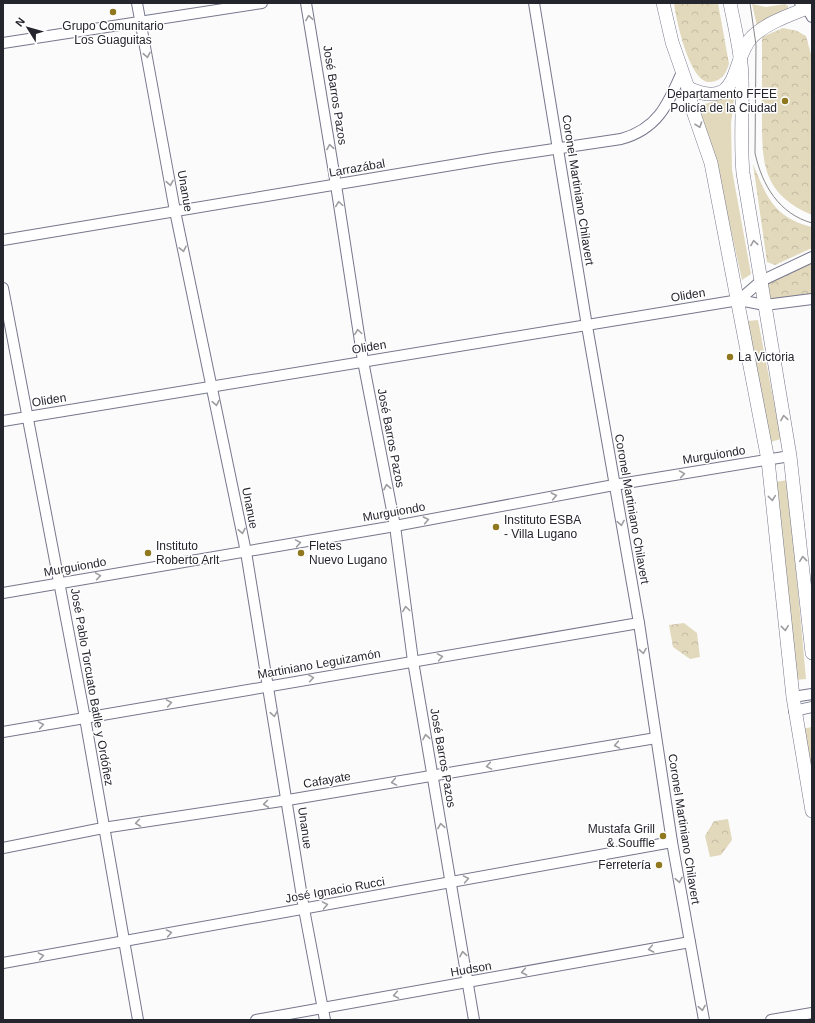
<svg xmlns="http://www.w3.org/2000/svg" width="815" height="1023" font-family="Arial,sans-serif">
  <defs>
    <pattern id="park-crowns" width="20" height="18" patternUnits="userSpaceOnUse"><rect width="20" height="18" fill="#e2d9bd"/><path d="M2 6a3 3 0 1 1 6 0M12 15a3 3 0 1 1 6 0" fill="none" stroke="#c2baa3"/></pattern>
  </defs>
  <rect width="100%" height="100%" fill="#fbfbfb"/>
  <g fill="#e2d9bd">
    <polygon points="752,4 766,7 785,4 788,6 788,11 757,26"/>
    <polygon points="730,97 734,100 731,123 732,170 751,274 742,280 716,163 699,110 701,105"/>
    <polygon points="758,320 781,439 770,442 748,321"/>
    <polygon points="788,480 806,679 795,680 775,482"/>
    <polygon points="812,727 812,789 801,729"/>
  </g>
  <g fill="url(#park-crowns)">
    <path d="M674 3H718L729 64C726 73 722 81 711 82 690 85 676 20 674 3Z"/>
    <path d="M783 28 797 31 806 36 812 58V215C760 193 762 160 762 111 762 86 762 62 762 37Z"/>
    <path d="M753 164C767 198 774 217 812 227V248L775 265 767 262Z"/>
    <polygon points="812,261 812,295 775,301 769,297 768,283"/>
    <polygon points="684,623 697,633 700,657 690,659 673,647 669,625"/>
    <polygon points="728,819 732,840 721,855 710,857 705,836 714,821"/>
  </g>
  <g fill="none" stroke-linecap="round" stroke-linejoin="round">
    <g stroke="#76778c" stroke-width="12">
      <g id="minor">
        <polyline points="137,3 175,211 246,552 304,909 325,1020"/>
        <polyline points="306,3 336,185 363,361 395,526 413,661 474,1020"/>
        <polyline points="534,3 587,326 639,623 672,842 704,1020"/>
        <polyline points="800,3 807,8 812,17"/>
        <polyline points="3,43 262,3"/>
        <path d="M3 240 494 158 621 139C658 129 668 104 682 72"/>
        <polyline points="3,288 85,718 138,1020"/>
        <polyline points="739,300 761,281 812,257"/>
        <polyline points="3,421 739,300 765,305 812,299"/>
        <polyline points="3,593 395,526 614,485 790,456"/>
        <polyline points="793,697 812,694"/>
        <polyline points="794,711 812,707"/>
        <polyline points="3,732 639,623"/>
        <polyline points="3,848 103,828 288,800 656,738"/>
        <polyline points="3,963 672,842"/>
        <polyline points="256,1020 690,942"/>
        <polyline points="771,1020 812,1013"/>
      </g>
    </g>
    <g stroke="#76778c" stroke-width="14">
      <g id="major">
        <polyline points="663,3 672,42 688,88 693,111 711,163 768,460 793,697 812,811"/>
        <path d="M730 3C735 29 742 55 742 81 743 112 740 142 743 173L790 456 812 653"/>
        <path d="M688 88C742 112 730 60 752 37 767 22 793 14 812 6"/>
      </g>
    </g>
    <use href="#minor" stroke="#fff" stroke-width="10"/>
    <use href="#major" stroke="#fff" stroke-width="13"/>
    <path stroke="#89898d" stroke-width="1" d="M750 3 756 45 755 153C762 185 779 214 812 223"/>
  </g>
  <defs><path id="oneway-chevron" d="M-2-3.5L2.5 0L-2 3.5" fill="none" stroke-width="1.6" stroke-linecap="round" stroke-linejoin="round"/></defs>
  <g stroke="#9d9da1">
    <use href="#oneway-chevron" transform="translate(309 18) rotate(-99)"/>
    <use href="#oneway-chevron" transform="translate(147 55) rotate(80)"/>
    <use href="#oneway-chevron" transform="translate(699 125) rotate(71)"/>
    <use href="#oneway-chevron" transform="translate(330 147) rotate(-99)"/>
    <use href="#oneway-chevron" transform="translate(170 183) rotate(80)"/>
    <use href="#oneway-chevron" transform="translate(339 204) rotate(-98)"/>
    <use href="#oneway-chevron" transform="translate(754 243) rotate(-99)"/>
    <use href="#oneway-chevron" transform="translate(183 249) rotate(78)"/>
    <use href="#oneway-chevron" transform="translate(358 332) rotate(-98)"/>
    <use href="#oneway-chevron" transform="translate(216 403) rotate(79)"/>
    <use href="#oneway-chevron" transform="translate(784 418) rotate(-99)"/>
    <use href="#oneway-chevron" transform="translate(682 474) rotate(-9)"/>
    <use href="#oneway-chevron" transform="translate(387 487) rotate(-101)"/>
    <use href="#oneway-chevron" transform="translate(554 496) rotate(-11)"/>
    <use href="#oneway-chevron" transform="translate(772 498) rotate(84)"/>
    <use href="#oneway-chevron" transform="translate(426 520) rotate(-11)"/>
    <use href="#oneway-chevron" transform="translate(621 523) rotate(80)"/>
    <use href="#oneway-chevron" transform="translate(242 531) rotate(79)"/>
    <use href="#oneway-chevron" transform="translate(298 543) rotate(-10)"/>
    <use href="#oneway-chevron" transform="translate(803 559) rotate(-96)"/>
    <use href="#oneway-chevron" transform="translate(98 576) rotate(-9)"/>
    <use href="#oneway-chevron" transform="translate(406 609) rotate(-98)"/>
    <use href="#oneway-chevron" transform="translate(785 628) rotate(84)"/>
    <use href="#oneway-chevron" transform="translate(643 651) rotate(81)"/>
    <use href="#oneway-chevron" transform="translate(440 657) rotate(-10)"/>
    <use href="#oneway-chevron" transform="translate(311 678) rotate(-9)"/>
    <use href="#oneway-chevron" transform="translate(169 703) rotate(-10)"/>
    <use href="#oneway-chevron" transform="translate(274 714) rotate(81)"/>
    <use href="#oneway-chevron" transform="translate(41 725) rotate(-10)"/>
    <use href="#oneway-chevron" transform="translate(426 737) rotate(-100)"/>
    <use href="#oneway-chevron" transform="translate(617 745) rotate(170)"/>
    <use href="#oneway-chevron" transform="translate(489 766) rotate(170)"/>
    <use href="#oneway-chevron" transform="translate(394 782) rotate(170)"/>
    <use href="#oneway-chevron" transform="translate(266 804) rotate(172)"/>
    <use href="#oneway-chevron" transform="translate(138 823) rotate(172)"/>
    <use href="#oneway-chevron" transform="translate(441 826) rotate(-99)"/>
    <use href="#oneway-chevron" transform="translate(466 879) rotate(-10)"/>
    <use href="#oneway-chevron" transform="translate(679 880) rotate(80)"/>
    <use href="#oneway-chevron" transform="translate(325 905) rotate(-10)"/>
    <use href="#oneway-chevron" transform="translate(169 933) rotate(-10)"/>
    <use href="#oneway-chevron" transform="translate(651 949) rotate(169)"/>
    <use href="#oneway-chevron" transform="translate(463 954) rotate(-100)"/>
    <use href="#oneway-chevron" transform="translate(41 956) rotate(-11)"/>
    <use href="#oneway-chevron" transform="translate(524 972) rotate(169)"/>
    <use href="#oneway-chevron" transform="translate(396 995) rotate(170)"/>
    <use href="#oneway-chevron" transform="translate(702 1008) rotate(80)"/>
  </g>
  <g fill="#90781e" stroke="#fff" stroke-width="1.5">
    <circle cx="113" cy="12" r="4"/>
    <circle cx="785" cy="101" r="4"/>
    <circle cx="730" cy="357" r="4"/>
    <circle cx="496" cy="527" r="4"/>
    <circle cx="148" cy="553" r="4"/>
    <circle cx="301" cy="553" r="4"/>
    <circle cx="663" cy="836" r="4"/>
    <circle cx="659" cy="865" r="4"/>
  </g>
  <g text-anchor="middle" stroke-width="3" stroke-linejoin="round" paint-order="stroke">
    <g font-size="12" fill="#25252e" stroke="#fff" text-anchor="start">
      <text x="113" y="30" text-anchor="middle">Grupo Comunitario<tspan x="113" dy="14">Los Guaguitas</tspan></text>
      <text x="777" y="98" text-anchor="end">Departamento FFEE<tspan x="777" dy="14">Policía de la Ciudad</tspan></text>
      <text x="738" y="361">La Victoria</text>
      <text x="504" y="524">Instituto ESBA<tspan x="504" dy="14">- Villa Lugano</tspan></text>
      <text x="156" y="550">Instituto<tspan x="156" dy="14">Roberto Arlt</tspan></text>
      <text x="309" y="550">Fletes<tspan x="309" dy="14">Nuevo Lugano</tspan></text>
      <text x="655" y="833" text-anchor="end">Mustafa Grill<tspan x="655" dy="14">&amp; Souffle</tspan></text>
      <text x="651" y="869" text-anchor="end">Ferretería</text>
    </g>
    <g font-size="12" fill="#25252e" stroke="#fff">
      <text transform="translate(335 95) rotate(81)" y="4">José Barros Pazos</text>
      <text transform="translate(357 168) rotate(-10)" y="4">Larrazábal</text>
      <text transform="translate(578 190) rotate(81)" y="4">Coronel Martiniano Chilavert</text>
      <text transform="translate(185 191) rotate(80)" y="4">Unanue</text>
      <text transform="translate(688 295) rotate(-9)" y="4">Oliden</text>
      <text transform="translate(369 347) rotate(-9)" y="4">Oliden</text>
      <text transform="translate(49 400) rotate(-9)" y="4">Oliden</text>
      <text transform="translate(391 438) rotate(79)" y="4">José Barros Pazos</text>
      <text transform="translate(714 455) rotate(-9)" y="4">Murguiondo</text>
      <text transform="translate(250 508) rotate(79)" y="4">Unanue</text>
      <text transform="translate(632 509) rotate(80)" y="4">Coronel Martiniano Chilavert</text>
      <text transform="translate(394 512) rotate(-10)" y="4">Murguiondo</text>
      <text transform="translate(75 567) rotate(-10)" y="4">Murguiondo</text>
      <text transform="translate(319 664) rotate(-10)" y="4">Martiniano Leguizamón</text>
      <text transform="translate(92 687) rotate(80)" y="4">José Pablo Torcuato Batlle y Ordóñez</text>
      <text transform="translate(443 758) rotate(80)" y="4">José Barros Pazos</text>
      <text transform="translate(327 780) rotate(-10)" y="4">Cafayate</text>
      <text transform="translate(305 828) rotate(82)" y="4">Unanue</text>
      <text transform="translate(684 829) rotate(81)" y="4">Coronel Martiniano Chilavert</text>
      <text transform="translate(335 890) rotate(-10)" y="4">José Ignacio Rucci</text>
      <text transform="translate(471 969) rotate(-10)" y="4">Hudson</text>
    </g>
  </g>
  <rect width="815" height="1023" fill="none" stroke="#25252e" stroke-width="8"/>
  <g transform="translate(28 28) rotate(307)" stroke="#ffffff" stroke-width="3" paint-order="stroke">
  <path d="M0-3L7 15L0 10L-7 15Z" fill="#25252e"/>
  <text y="-6" font-size="11" font-weight="bold" text-anchor="middle" fill="#25252e">N</text>
  </g>
</svg>
